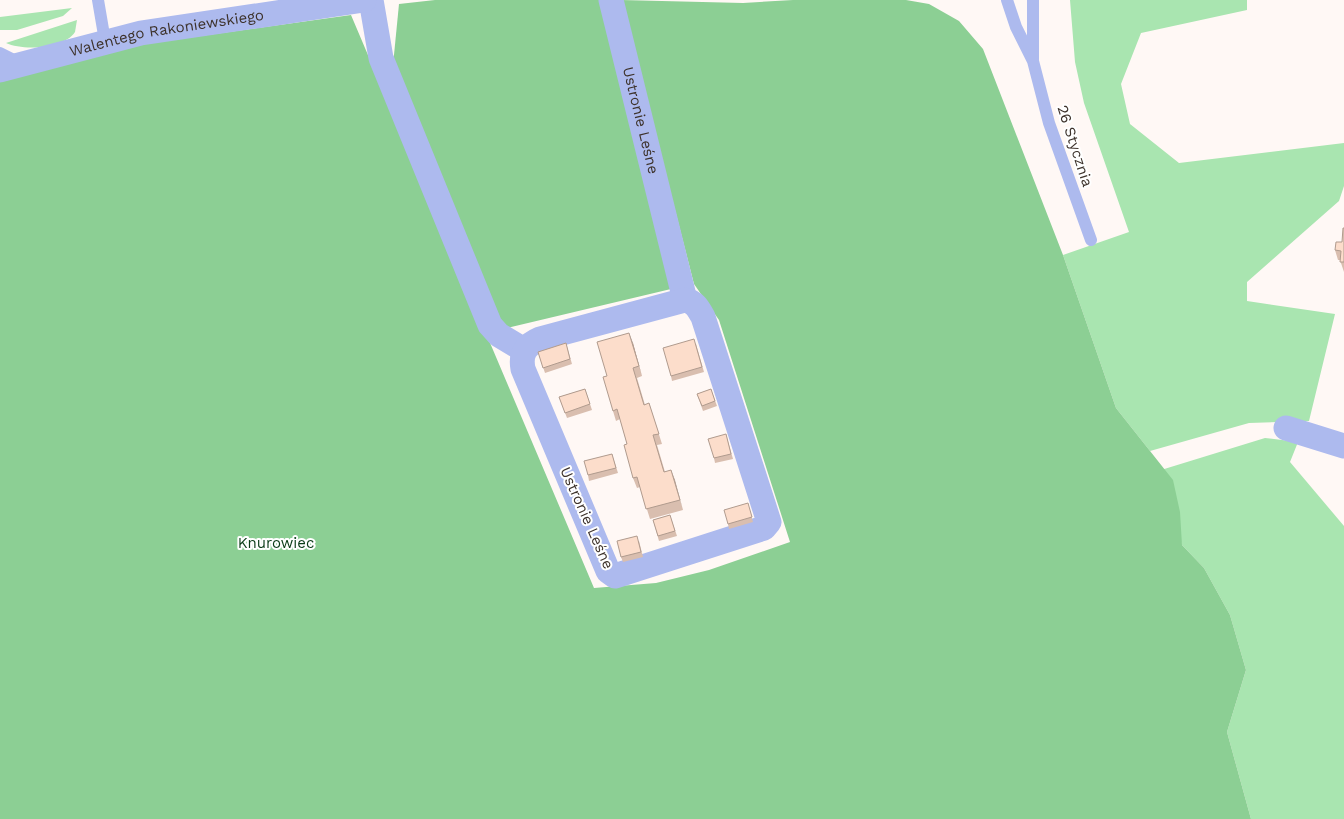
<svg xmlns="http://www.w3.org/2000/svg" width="1344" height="819" font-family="'Work Sans',sans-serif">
  <rect width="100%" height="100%" fill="#fff8f5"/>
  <g fill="#a9e5b0">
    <polygon points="1070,0 1247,0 1247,10 1141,33 1121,84 1130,124 1179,163 1344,143 1344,186 1339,201 1247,282 1247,301 1335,314 1309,421 1249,423 1150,451 1116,408 1063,255 1129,232 1084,103 1075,62"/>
    <polygon points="72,8 63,16 17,30 0,30 0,17"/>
    <path d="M77 20 75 32C64 49 23 51 6 43Z"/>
    <polygon points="1265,438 1298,442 1290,462 1344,526 1344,819 1251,819 1227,732 1246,670 1230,615 1204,568 1182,545 1161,470"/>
  </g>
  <g fill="#8ccf94">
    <polygon points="435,0 599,0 671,289 498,330 393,65 399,4"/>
    <polygon points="621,0 743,3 793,0 906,0 929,4 959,21 983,49 1063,255 1116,408 1173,480 1180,512 1182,545 1204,568 1230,615 1246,670 1227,732 1251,819 0,819 0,80 106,49 351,15 594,588 656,583 709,570 790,542 719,320 694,284"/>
  </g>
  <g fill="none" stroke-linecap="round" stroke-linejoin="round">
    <g stroke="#adbaee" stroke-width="12">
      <polyline points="98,0 105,41"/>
      <polyline points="1007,0 1016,27 1033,61 1049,123 1091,240"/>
      <polyline points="1033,0 1033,59"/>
      <polyline points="0,53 20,63"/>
    </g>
    <g stroke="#adbaee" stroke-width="25">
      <polyline points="371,0 381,58 490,325 499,335 524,350"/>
      <path id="s1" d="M611 0 685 300"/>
      <path id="s2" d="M0 70 141 33 364 0"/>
      <path d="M685 300C695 302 698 308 703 317L769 522 764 528 615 576 608 571 523 369C520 353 526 345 540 339Z"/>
      <polyline points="1286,428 1344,446"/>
    </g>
  </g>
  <g fill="#d9beaf">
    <polygon points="1344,228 1344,272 1340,260 1338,260 1335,250 1342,242"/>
    <polygon points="566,343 572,364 545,373 538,352"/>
    <polygon points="633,343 642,376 637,378 645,405 649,403 662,444 657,445 665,472 671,470 683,510 650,519 640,487 637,488 633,478 627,444 620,419 616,421 613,411 607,376"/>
    <polygon points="696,344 704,372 672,381 671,376"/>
    <polygon points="585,389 592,410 567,418 559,397"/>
    <polygon points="711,389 717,406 703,411 697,394"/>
    <polygon points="726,434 733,459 715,463 714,458"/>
    <polygon points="612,454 618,473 589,481 588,475"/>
    <polygon points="749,508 753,522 729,529 728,524"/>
    <polygon points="670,515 677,536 659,541 653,520"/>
    <polygon points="639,541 643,557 623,562 621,557"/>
  </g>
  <g fill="#b09b8e">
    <polygon points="629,333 633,343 642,376 639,366"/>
    <polygon points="671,470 675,480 683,510"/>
  </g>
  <g fill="#fcddcb" stroke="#b09b8e">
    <polygon points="1343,228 1344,228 1344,262 1340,262 1341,251 1335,250 1336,242 1342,242"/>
    <polygon points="629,333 639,366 633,368 644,405 649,403 659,434 653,435 664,472 671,470 680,500 646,509 637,477 633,478 624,445 627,444 617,409 613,411 603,377 607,376 597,342"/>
    <polygon points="694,339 702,367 671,376 663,348"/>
    <polygon points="566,343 570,359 543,368 538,352"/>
    <polygon points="585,389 590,404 565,413 559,397"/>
    <polygon points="711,389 715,401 702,406 697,394"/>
    <polygon points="726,434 731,454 714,458 708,439"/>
    <polygon points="612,454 616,468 588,475 584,461"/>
    <polygon points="748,503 752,517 728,524 724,510"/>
    <polygon points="670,515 675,531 658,536 653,520"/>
    <polygon points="637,536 641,552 621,557 617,541"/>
  </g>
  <g text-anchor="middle" stroke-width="4" stroke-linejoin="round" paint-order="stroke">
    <g font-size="15" fill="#3d322b" stroke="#fff">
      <text dy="5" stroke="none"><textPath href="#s2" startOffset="171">Walentego Rakoniewskiego</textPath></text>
      <text dy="5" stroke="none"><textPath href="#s1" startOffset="124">Ustronie Leśne</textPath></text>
      <text transform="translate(1075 146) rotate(72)" y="5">26 Stycznia</text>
      <text transform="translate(587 518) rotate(66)" y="5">Ustronie Leśne</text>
    </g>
    <g font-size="15" fill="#0a3c17" stroke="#fff">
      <text x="276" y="548">Knurowiec</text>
    </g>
  </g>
</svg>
